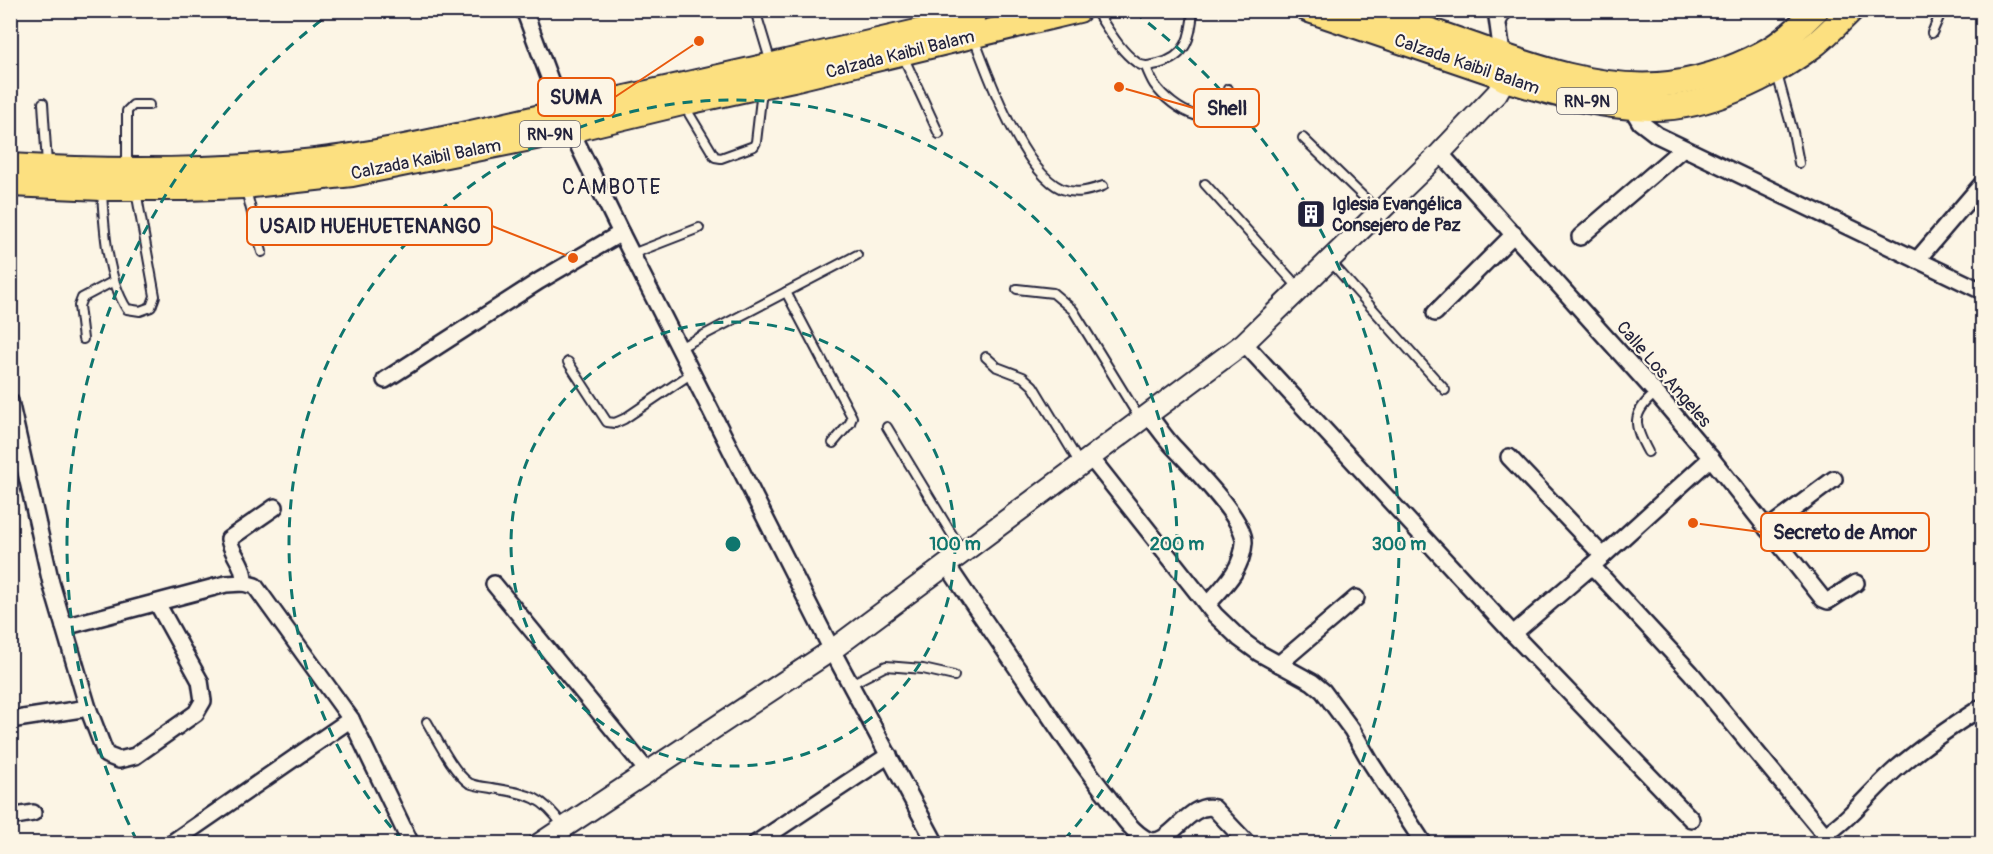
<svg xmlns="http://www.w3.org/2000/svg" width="1993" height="854" font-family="Pangolin,sans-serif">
  <rect width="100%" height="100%" fill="#fcf5e5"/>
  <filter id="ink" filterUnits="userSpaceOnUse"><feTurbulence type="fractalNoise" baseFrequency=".0167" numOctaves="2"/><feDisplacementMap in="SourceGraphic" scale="12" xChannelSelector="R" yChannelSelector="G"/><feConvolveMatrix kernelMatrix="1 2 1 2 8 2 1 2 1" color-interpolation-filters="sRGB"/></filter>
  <g filter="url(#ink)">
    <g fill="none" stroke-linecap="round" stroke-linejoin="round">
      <g stroke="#22223b" stroke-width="12">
        <g id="service">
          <polyline points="755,10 771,63"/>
          <path d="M1095 10C1107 27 1119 50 1136 62 1143 68 1150 66 1158 64 1187 57 1191 37 1193 10"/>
          <polyline points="1500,25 1509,10"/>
          <polyline points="1932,33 1942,10"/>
          <path d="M974 38C988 76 1023 172 1062 189 1077 195 1090 190 1103 186"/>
          <polyline points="903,56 939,134"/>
          <path d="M1146 67C1148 72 1151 79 1154 84 1172 110 1222 140 1228 89"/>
          <polyline points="1777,74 1793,132 1799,163"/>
          <polyline points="43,103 47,164"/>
          <polyline points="685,107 715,157 721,158 754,146 756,142 762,90"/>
          <polyline points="1303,138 1378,211"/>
          <polyline points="127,166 127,111 133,105 149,105"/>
          <polyline points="1205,184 1299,288"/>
          <polyline points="246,190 262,252"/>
          <path d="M102 192C104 228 107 278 127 309L140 311 151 307 155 296 136 191"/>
          <polyline points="632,254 699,228"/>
          <polyline points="1330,261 1445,390"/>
          <polyline points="1017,289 1053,293 1073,310 1140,419"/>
          <polyline points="786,292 852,417 850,423 833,443"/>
          <polyline points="83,339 79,306 82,298 114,281"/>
          <polyline points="679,348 857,255"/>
          <polyline points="986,357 997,367 1023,377 1033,386 1080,464"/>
          <polyline points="568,362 607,422 615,423 624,419 692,373"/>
          <polyline points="887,427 962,551"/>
          <path d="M1648 452C1634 426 1630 414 1656 393"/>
          <polyline points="851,684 886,666 923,669 954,676"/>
          <path d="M427 722C437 739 453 772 469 783 475 786 485 787 492 788 527 794 542 795 563 826"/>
        </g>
      </g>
      <g stroke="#22223b" stroke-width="20">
        <g id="minor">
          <polyline points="524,10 562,112 621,233 832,650 936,844"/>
          <polyline points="1496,10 1503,61"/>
          <polyline points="1631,107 1640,122 1657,135 1982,291"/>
          <polyline points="1440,153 1656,393 1711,458 1823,599 1828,601 1856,583"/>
          <polyline points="1580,237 1683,148"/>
          <polyline points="1917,260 1982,184"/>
          <polyline points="1435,313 1514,234"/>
          <polyline points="1244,343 1513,634 1691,819"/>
          <polyline points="385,380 539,281 621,233"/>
          <polyline points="10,401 51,583 88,708 106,755 119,760 135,756 196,713 203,701 200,681 157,603"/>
          <path d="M1148 415C1156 424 1163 435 1171 444 1188 463 1246 519 1244 543 1242 570 1224 586 1207 605"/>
          <polyline points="1509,457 1603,556"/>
          <polyline points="1091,458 1215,615 1240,639 1259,653 1312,682 1323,691 1352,730 1371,763 1424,844"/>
          <polyline points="1767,529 1834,479"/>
          <path d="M947 565C977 610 1008 655 1039 700 1061 733 1083 766 1108 797 1119 812 1131 832 1148 840 1169 849 1188 801 1214 808L1248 844"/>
          <polyline points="1592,566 1691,673 1825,835 1817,844"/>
          <path d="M244 583C245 563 232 556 229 539L275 507"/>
          <polyline points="494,584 648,772"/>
          <polyline points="64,627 226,584 244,583 255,586 351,719 411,844"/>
          <polyline points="1513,634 1592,566 1711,458"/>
          <polyline points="1279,664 1356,598"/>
          <polyline points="10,720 88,708"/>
          <polyline points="10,817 33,813"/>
          <path d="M1825 835C1852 817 1871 791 1896 769 1923 746 1952 726 1982 707"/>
          <polyline points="170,844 351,719"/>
          <polyline points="755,844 889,755"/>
        </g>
      </g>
      <g stroke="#22223b" stroke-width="24">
        <polyline id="tertiary" points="539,844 832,650 1244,343 1440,153 1497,93 1505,79"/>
      </g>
      <g stroke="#22223b" stroke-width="28">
        <g id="primary">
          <path d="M1309 10 1494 73 1505 79C1552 93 1599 107 1649 108 1705 110 1770 78 1814 45 1827 35 1839 22 1851 10"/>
          <path d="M1371 10C1407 23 1444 35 1480 48 1537 68 1597 89 1658 85 1694 82 1731 70 1763 53 1783 43 1800 26 1816 10"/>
          <path d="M10 166C109 172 207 172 305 162 401 152 499 126 594 105 720 77 846 49 972 19"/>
          <polyline points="10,184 102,188 185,188 245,186 352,174 570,130 682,103 793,79 1079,10"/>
        </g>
      </g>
      <use href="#service" stroke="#fcf5e5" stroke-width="8"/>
      <use href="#minor" stroke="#fcf5e5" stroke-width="15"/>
      <use href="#tertiary" stroke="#fcf5e5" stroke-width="20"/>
      <use href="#primary" stroke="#fce080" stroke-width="24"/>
    </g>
  </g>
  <g fill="none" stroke="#0f766e" stroke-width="3" stroke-dasharray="10 8">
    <circle cx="733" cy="544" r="222"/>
    <path d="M403 841A444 444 0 1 1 1063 841"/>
    <path d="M137 841A666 666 0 0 1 332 12M1134 12A666 666 0 0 1 1329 841"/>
  </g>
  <defs>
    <g id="building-square" transform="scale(1.5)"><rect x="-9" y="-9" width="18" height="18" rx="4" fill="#22223b" stroke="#fcf5e5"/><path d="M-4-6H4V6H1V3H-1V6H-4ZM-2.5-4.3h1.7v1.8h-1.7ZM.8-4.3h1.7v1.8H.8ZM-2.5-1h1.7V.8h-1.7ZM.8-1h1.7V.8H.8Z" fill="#fff"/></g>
  </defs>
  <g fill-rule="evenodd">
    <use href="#building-square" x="1311" y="214"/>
  </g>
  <g text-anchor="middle" stroke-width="4.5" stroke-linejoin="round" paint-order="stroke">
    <g fill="#fcf5e5" stroke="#63616e" stroke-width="1.5">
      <rect x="1557" y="88" width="60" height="26" rx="4.5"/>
      <rect x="520" y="121" width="60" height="26" rx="4.5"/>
    </g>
    <g font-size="16" font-weight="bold" fill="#22223b">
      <text x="1587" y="107">RN-9N</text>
      <text x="550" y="140">RN-9N</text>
    </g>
    <g font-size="18" fill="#22223b" stroke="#fcf5e5">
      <text transform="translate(900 54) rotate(-14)" y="6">Calzada Kaibil Balam</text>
      <text transform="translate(1467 64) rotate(19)" y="6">Calzada Kaibil Balam</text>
      <text transform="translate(426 159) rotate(-11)" y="6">Calzada Kaibil Balam</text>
      <text transform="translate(1664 374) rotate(49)" y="6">Calle Los Angeles</text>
    </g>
    <g font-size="18" font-weight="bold" fill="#22223b" stroke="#fcf5e5" text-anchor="start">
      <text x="1332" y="210">Iglesia Evangélica<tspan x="1332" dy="21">Consejero de Paz</tspan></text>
    </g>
    <g font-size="21" letter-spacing="1.5" fill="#22223b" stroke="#fcf5e5">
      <text x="612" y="194">CAMBOTE</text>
    </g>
  </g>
  <circle cx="733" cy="544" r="9" fill="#0f766e" stroke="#fcf5e5" stroke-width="3"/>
  <g font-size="18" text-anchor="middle" font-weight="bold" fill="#0f766e" stroke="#fcf5e5" stroke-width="4.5" stroke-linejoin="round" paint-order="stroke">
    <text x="955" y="550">100 m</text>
    <text x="1177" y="550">200 m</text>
    <text x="1399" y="550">300 m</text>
  </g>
  <path fill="none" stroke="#e8590c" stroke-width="2" d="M699 41L615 97M1119 87L1194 108M573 258L492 226M1693 523L1761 532"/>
  <g fill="#e8590c" stroke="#fcf5e5" stroke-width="2">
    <circle cx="699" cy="41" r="6"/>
    <circle cx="1119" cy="87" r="6"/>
    <circle cx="573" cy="258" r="6"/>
    <circle cx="1693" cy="523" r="6"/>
  </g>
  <g fill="#fcf5e5" stroke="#e8590c" stroke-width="2">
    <rect x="538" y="78" width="77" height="38" rx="6"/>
    <rect x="1194" y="89" width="65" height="38" rx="6"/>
    <rect x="247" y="207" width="245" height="38" rx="6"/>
    <rect x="1761" y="513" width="168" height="38" rx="6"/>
  </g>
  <g font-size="20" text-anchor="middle" font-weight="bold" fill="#22223b">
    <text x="576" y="104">SUMA</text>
    <text x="1227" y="115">Shell</text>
    <text x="370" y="233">USAID HUEHUETENANGO</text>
    <text x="1845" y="539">Secreto de Amor</text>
  </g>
  <rect width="1993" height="854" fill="none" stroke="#fcf5e5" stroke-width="36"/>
  <rect x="18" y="18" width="1957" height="818" fill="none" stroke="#22223b" stroke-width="2" filter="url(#ink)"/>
</svg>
